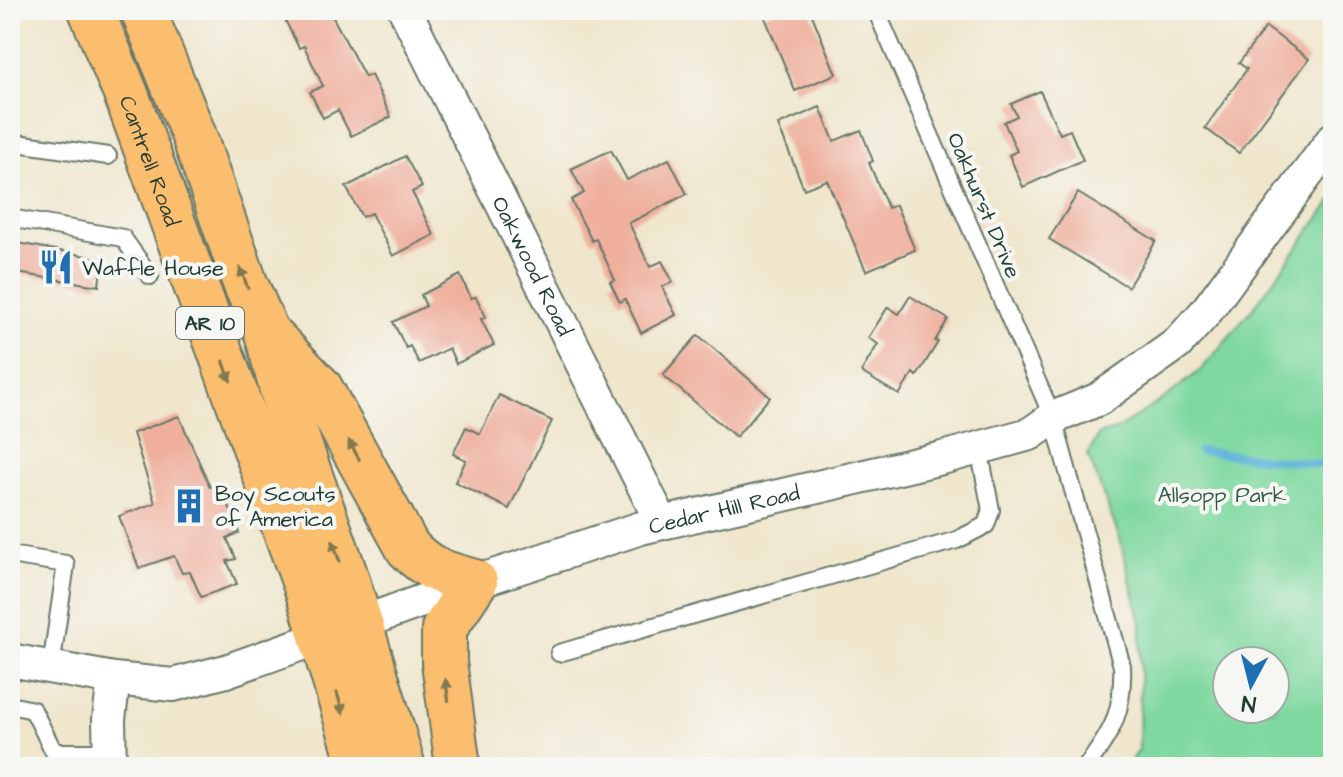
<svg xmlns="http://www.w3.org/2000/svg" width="1343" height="777" font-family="'Architects Daughter',sans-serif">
  <rect width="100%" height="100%" fill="#f6f6f2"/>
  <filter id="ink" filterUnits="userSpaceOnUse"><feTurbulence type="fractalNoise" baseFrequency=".0125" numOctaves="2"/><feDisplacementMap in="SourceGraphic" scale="16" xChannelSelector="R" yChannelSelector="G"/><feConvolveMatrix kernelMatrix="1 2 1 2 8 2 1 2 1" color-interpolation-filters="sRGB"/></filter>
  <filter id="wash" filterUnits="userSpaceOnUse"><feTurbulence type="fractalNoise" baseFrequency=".006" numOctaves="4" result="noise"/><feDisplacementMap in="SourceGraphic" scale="32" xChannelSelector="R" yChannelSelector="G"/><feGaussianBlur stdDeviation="1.8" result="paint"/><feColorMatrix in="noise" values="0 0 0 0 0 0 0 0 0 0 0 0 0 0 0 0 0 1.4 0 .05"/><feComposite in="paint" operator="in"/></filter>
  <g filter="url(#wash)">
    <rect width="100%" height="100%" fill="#efe6cc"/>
    <path fill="#7ed89f" stroke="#4e8a6a" stroke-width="2" fill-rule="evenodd" d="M1333 199V767H1126L1139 750 1141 623 1120 539 1088 455 1099 434 1116 430 1166 397 1201 370 1257 303ZM1227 661H1275V709H1227Z"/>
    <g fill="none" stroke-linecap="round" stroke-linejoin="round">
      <polyline stroke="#5cb3d9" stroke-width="8" points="1200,451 1333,466"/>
    </g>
    <g id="blocks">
      <g fill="#efaf9c">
        <polygon points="280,10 329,10 365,77 371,75 391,117 351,136 338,110 323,118 310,92 323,86 304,46 299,48"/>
        <polygon points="775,10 810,10 836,74 795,91 764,15"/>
        <polygon points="1266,27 1309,59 1239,153 1205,128 1247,69 1239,63"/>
        <polygon points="1040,91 1060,134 1070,130 1083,160 1023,187 1009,155 1017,151 1004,122 1017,116 1011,104"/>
        <polygon points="820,107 834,141 861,130 873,161 869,163 888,208 896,205 915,250 866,271 827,180 804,189 778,125"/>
        <polygon points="611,150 627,180 669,159 687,194 629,223 650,267 662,261 673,282 662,287 676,315 641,333 625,299 620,302 610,282 615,280 596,239 592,241 571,200 584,193 571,169"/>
        <polygon points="405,156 422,187 412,192 434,235 393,256 371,213 362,217 346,187"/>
        <polygon points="1078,193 1156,241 1128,287 1049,239"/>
        <polygon points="13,242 102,259 99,286 10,272"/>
        <polygon points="460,275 471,298 476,297 486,317 481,319 494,345 456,364 449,348 419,363 410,346 406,348 393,322 426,306 421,295"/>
        <polygon points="910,296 948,319 935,341 938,342 917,376 913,373 899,395 861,372 878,344 868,338 888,307 899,314"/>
        <polygon points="698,335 770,397 736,437 663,375"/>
        <polygon points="499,395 552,421 509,509 455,482 466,460 453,454 466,427 480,434"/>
        <polygon points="179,416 210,487 221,484 239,533 227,538 236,559 227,561 237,584 201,597 190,572 182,573 174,556 139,568 119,516 155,503 133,433"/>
      </g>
    </g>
  </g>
  <g filter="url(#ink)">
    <use href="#blocks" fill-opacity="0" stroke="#687869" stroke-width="2"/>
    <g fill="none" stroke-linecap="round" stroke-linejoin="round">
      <g stroke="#687869" stroke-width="20">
        <g id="service">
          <path d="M876 10 1053 418 1122 666C1124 712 1112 732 1086 767"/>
          <polyline points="10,142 108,156"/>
          <polyline points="10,218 123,238 150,276"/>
          <polyline points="10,555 66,564 51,667"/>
          <polyline points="559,653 957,540 986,525 991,510 979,449"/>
          <polyline points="10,705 33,710 54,752 108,752"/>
        </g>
      </g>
      <g stroke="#687869" stroke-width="36">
        <g id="minor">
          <path id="s1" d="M405 10 662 523"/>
          <path id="s2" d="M10 660 114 679 173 685 226 671 475 582 641 528 942 458 1030 434 1053 418 1099 399 1177 344 1205 313 1333 139"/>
          <polyline points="110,767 109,719 114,679"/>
        </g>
      </g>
      <g stroke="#687869" stroke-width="48">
        <g id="primary">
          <path id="s3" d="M91 10 126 94 308 592 361 767"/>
          <polyline points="143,10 194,136 245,283 267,333 289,416 346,577 403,767"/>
          <path d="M269 335 320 388 408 548C429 571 446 574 475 582L444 629V662L458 767"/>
        </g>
      </g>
      <use href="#service" stroke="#fff" stroke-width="16"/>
      <use href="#minor" stroke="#fff" stroke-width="32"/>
      <use href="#primary" stroke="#fbbd6e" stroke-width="44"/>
    </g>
    <defs><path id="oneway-solid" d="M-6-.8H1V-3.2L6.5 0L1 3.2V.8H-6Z" transform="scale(2)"/></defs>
    <g fill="#82774e">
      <use href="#oneway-solid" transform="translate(244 278) rotate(-111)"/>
      <use href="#oneway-solid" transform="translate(227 371) rotate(70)"/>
      <use href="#oneway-solid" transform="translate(354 450) rotate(-119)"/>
      <use href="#oneway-solid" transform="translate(336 551) rotate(-109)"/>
      <use href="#oneway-solid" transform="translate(447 690) rotate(-98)"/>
      <use href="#oneway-solid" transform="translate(340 703) rotate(74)"/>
    </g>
  </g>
  <defs>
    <g id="restaurant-bare" transform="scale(2.76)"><path d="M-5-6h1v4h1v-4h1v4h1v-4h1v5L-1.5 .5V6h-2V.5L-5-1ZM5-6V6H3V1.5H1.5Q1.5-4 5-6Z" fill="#1f6fb2" stroke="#f6f6f2" stroke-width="2.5" paint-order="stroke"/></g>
    <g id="building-bare" transform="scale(2.76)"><path d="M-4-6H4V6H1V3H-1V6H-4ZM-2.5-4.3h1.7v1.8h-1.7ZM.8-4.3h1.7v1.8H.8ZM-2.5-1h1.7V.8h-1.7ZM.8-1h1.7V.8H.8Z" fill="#1f6fb2" stroke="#f6f6f2" stroke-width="2.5" paint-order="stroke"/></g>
  </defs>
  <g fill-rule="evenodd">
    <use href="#restaurant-bare" x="56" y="267"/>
    <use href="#building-bare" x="189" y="506"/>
  </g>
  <g text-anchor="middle" stroke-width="8" stroke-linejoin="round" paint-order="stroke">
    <rect fill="#f6f6f2" stroke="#60746d" stroke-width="2" x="176" y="307" width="68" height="32" rx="6"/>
    <g font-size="20" font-weight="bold" fill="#1f3d34">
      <text x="210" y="330">AR 10</text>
    </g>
    <g font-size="22" fill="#1f3d34" stroke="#f6f6f2">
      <text dy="8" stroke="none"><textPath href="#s3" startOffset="162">Cantrell Road</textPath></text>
      <text transform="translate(985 205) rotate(67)" y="8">Oakhurst Drive</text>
      <text dy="8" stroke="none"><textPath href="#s1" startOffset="286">Oakwood Road</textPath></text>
      <text dy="8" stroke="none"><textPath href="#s2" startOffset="744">Cedar Hill Road</textPath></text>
    </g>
    <g font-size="22" fill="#1f3d34" stroke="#f6f6f2" text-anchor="start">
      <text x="82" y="275">Waffle House</text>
      <text x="215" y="501">Boy Scouts<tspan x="215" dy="25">of America</tspan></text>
    </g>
    <g font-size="22" fill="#325c49" stroke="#f6f6f2">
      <text x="1222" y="502">Allsopp Park</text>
    </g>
  </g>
  <rect width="1343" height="777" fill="none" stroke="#f6f6f2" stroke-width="40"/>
  <g transform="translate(1251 685) rotate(187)"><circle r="38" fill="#f6f6f2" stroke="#a0aca6" stroke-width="2"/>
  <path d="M0-6L14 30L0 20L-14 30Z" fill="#1f6fb2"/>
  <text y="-12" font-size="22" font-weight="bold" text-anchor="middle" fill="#1f3d34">N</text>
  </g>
</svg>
